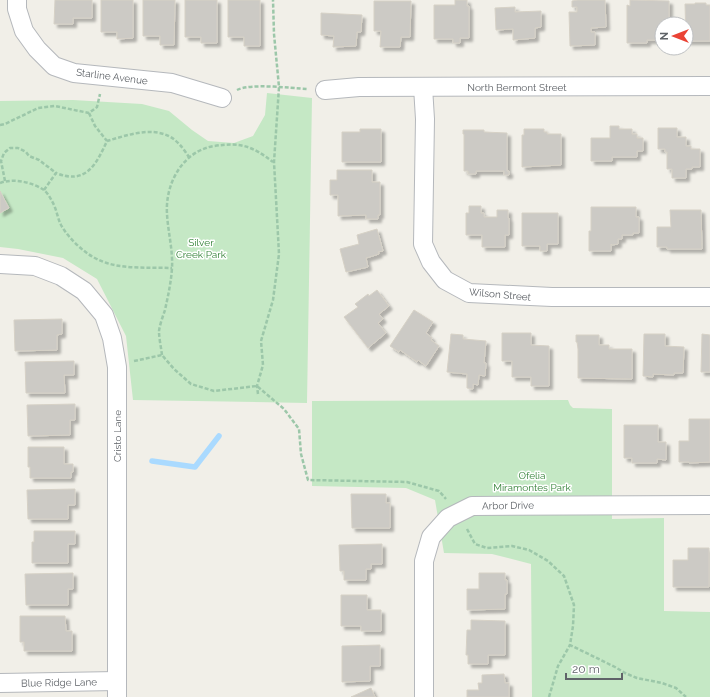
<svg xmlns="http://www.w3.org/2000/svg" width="710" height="697" font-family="Raleway,sans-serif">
  <defs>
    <filter id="shadow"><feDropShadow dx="3.5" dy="3.5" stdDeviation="1" flood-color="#0004"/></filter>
  </defs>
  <rect width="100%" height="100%" fill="#f1efe8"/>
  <g fill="#c5e8c5">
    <polygon points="267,93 312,98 307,403 133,400 126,336 97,279 63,258 18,249 0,247 0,101 73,100 142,104 169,111 192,130 208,141 234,143 253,136 265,115"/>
    <polygon points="568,400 570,405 573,408 612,409 612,519 664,518 664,611 710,612 710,697 532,697 531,564 492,554 444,553 435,500 406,488 312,486 312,401"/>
  </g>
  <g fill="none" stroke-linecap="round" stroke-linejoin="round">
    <polyline stroke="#aadaff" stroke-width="5.5" points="152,461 195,467 219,436"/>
  </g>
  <g fill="#cccac5" stroke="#d6d1c6" filter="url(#shadow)">
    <polygon points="55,0 92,0 92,18 73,18 73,24 54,24"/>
    <polygon points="101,0 133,0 133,38 117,39 117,32 101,32"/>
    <polygon points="143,0 175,0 174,45 160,45 160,36 143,36"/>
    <polygon points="185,0 217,0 217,43 201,43 201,37 185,37"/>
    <polygon points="228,0 260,0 260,46 244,46 244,37 228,37"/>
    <polygon points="455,0 467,0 467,6 469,6 469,38 460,38 460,43 453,43 453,39 434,39 434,5 455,5"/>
    <polygon points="578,0 605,0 606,27 591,28 591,32 595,32 595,45 570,46 569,12 577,12 577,7 572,7 572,1"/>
    <polygon points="630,0 669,1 669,24 662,24 662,37 657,37 657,40 647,40 647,43 627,43 627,5 630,6"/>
    <polygon points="374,1 411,1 410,37 401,37 400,47 380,47 381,31 374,31"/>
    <polygon points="695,3 706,3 706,5 710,5 710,41 686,41 685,4 695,4"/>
    <polygon points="515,7 515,12 541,11 541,27 535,28 535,38 513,40 513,29 496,30 495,8"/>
    <polygon points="321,13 362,15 361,32 357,32 356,46 333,47 334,36 321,35"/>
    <polygon points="610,126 619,126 619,129 632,129 632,134 637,134 637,138 643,138 643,151 637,151 637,157 612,157 612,161 591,161 591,138 610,138"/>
    <polygon points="658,128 677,128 677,137 686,137 686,146 691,146 691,149 700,149 700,167 692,167 692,169 686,169 686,178 672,178 672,169 667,169 667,152 665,152 665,149 658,149"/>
    <polygon points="360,129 381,129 381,162 342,162 342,132 360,132"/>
    <polygon points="524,129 544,129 544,132 547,132 547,134 561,134 561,165 522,167 522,135 524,135"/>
    <polygon points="463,130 484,130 484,132 507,133 507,171 509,171 509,175 504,175 504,171 476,171 476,174 468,174 468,171 464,171 464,134 463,134"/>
    <polygon points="337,170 372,170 372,182 380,182 380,215 378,215 378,219 366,219 366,215 338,216 338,195 330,195 330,180 337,180"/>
    <polygon points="0,191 9,208 0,213"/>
    <polygon points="469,206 481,206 481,213 484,213 484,217 497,217 497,210 508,210 508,218 509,218 509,235 505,235 505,247 482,247 482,235 466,235 466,213 469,213"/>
    <polygon points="591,207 636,207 636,217 639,217 639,233 633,233 633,235 622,235 622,239 618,239 618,244 612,245 611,244 611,251 589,251 589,231 591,231"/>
    <polygon points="670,210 701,210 702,249 667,249 667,247 657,247 657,227 671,227"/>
    <polygon points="522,213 558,213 558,244 547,244 547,251 540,251 540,246 522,246"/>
    <polygon points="377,229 383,251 378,252 379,254 366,258 368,267 346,272 340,249 359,244 357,235"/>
    <polygon points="377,290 389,306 379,314 383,319 378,323 386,333 368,348 344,317 358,307 355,304 368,294 369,296"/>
    <polygon points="414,310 433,322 426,333 432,338 431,340 439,346 426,366 418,360 417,362 400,350 399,352 390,346"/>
    <polygon points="62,319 62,334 57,335 57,350 15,351 14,320"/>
    <polygon points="502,333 531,333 531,345 549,346 549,386 531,386 531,377 512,377 512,361 502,361"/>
    <polygon points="451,334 463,335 463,339 486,341 484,363 486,363 485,376 479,375 478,385 473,384 473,389 467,388 467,374 447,372"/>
    <polygon points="644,334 665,334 665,346 684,347 683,373 674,373 674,375 653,374 653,377 643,376"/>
    <polygon points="702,334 710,335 710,372 701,372"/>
    <polygon points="576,335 599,335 599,345 609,345 609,349 632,349 632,379 578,378 578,349 577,342 576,342"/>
    <polygon points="74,361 74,375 64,375 65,393 26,393 25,362"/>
    <polygon points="75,404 75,420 70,420 70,435 28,436 27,405"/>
    <polygon points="689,419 710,419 710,462 689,463 689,462 679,462 679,441 689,441"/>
    <polygon points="624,425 658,425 658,442 666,442 666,460 657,459 657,463 632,463 632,458 624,458"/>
    <polygon points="28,447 64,447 64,464 73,464 73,472 71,472 71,478 30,478 30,467 28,467"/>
    <polygon points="75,489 75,505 68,505 68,519 28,519 27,490"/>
    <polygon points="351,494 386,494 386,503 390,503 390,528 352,528"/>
    <polygon points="34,531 75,531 75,544 68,544 68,563 32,563 32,542 34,542"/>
    <polygon points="382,544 382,564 371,564 371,569 366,569 366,580 344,580 344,571 340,571 339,545"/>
    <polygon points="688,548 709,548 709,587 673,587 673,560 688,560"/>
    <polygon points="73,573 73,589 68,589 68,605 26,605 25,574"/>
    <polygon points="479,573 505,573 505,580 507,580 507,594 505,594 505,609 467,610 467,589 479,589"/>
    <polygon points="341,595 367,595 367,610 381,610 381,631 361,631 361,626 341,626"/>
    <polygon points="20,616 65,616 66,631 72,631 72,651 24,651 24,642 20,642"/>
    <polygon points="471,620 505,621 505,655 488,655 488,664 468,664 468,655 466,655 467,630 471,630"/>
    <polygon points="380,645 380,666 370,666 370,681 342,682 342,646"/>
    <polygon points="504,674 505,683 509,683 509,697 467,697 467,690 479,690 478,683 482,683 482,675"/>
    <polygon points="371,688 375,697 351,697"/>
  </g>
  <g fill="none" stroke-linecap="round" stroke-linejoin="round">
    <g stroke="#b5b8bc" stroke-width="20">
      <g id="minor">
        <polyline points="17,0 17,9 24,31 37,49 54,66 74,73 172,83 222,98"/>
        <polyline points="423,87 425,119 423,244 431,262 445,280 469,293 552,297 710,297"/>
        <polyline points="325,90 359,87 710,86"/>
        <polyline points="0,264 35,266 61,276 84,291 104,315 112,338 117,367 117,697"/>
        <polyline points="0,683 117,681"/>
        <polyline points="424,697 424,561 431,537 448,518 472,506 710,505"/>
      </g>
    </g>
    <g stroke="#9cc7a9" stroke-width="2.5" stroke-dasharray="4 2" stroke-linecap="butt">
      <path d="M237 90C251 83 290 88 307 89"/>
      <polyline points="89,113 95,126 107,141"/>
      <polyline points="0,125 5,124 38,108 55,106 89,113 97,107 100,94"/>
      <polyline points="5,181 1,161 4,153 10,148 18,148 26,152 29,156 39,160 56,173"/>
      <path d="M0 183C13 178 32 182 44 190 48 193 52 201 54 205 57 212 58 219 61 225 69 239 85 254 99 260 120 270 149 267 172 268"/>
      <path d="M44 190 56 173C86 185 96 165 107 141 131 134 161 123 180 145 183 148 186 153 189 157"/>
      <path d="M162 355C161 347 159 338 159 331 160 324 163 316 165 310 168 296 171 283 172 268 173 250 168 232 167 214 165 183 183 151 214 146 241 142 252 146 273 162"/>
      <polyline points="134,361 162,355 174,369 191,384 214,391 257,386 284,409 299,429 301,454 308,480 407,482 439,491 446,499"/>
      <polyline points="258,394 257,386 263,365 261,341 273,300 279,254 274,162 279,87 274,34 273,0"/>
      <polyline points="467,529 475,544 487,548 512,546 529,550 548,561 564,576 574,605 573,626 570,645 615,667 625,673 637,678 662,683 676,688 686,697"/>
      <polyline points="549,697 558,666 570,645"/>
    </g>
    <use href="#minor" stroke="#fff" stroke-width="18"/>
  </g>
  <g text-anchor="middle" stroke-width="3" stroke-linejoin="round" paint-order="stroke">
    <g font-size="10" fill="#5f6368" stroke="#fff">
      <text transform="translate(112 76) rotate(7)" y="4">Starline Avenue</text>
      <text x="517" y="91">North Bermont Street</text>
      <text transform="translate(500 294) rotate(5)" y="4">Wilson Street</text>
      <text transform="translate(117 436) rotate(-90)" y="4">Cristo Lane</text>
      <text transform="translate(508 505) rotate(-1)" y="4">Arbor Drive</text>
      <text transform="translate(59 682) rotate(-1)" y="4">Blue Ridge Lane</text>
    </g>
    <g font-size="10" fill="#348238" stroke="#fff">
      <text x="201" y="246">Silver<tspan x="201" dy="12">Creek Park</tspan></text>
      <text x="532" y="479">Ofelia<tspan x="532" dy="12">Miramontes Park</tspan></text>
    </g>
  </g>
  <g transform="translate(674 36) rotate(270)"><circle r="19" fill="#ffffff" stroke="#bfc1c3"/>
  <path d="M0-3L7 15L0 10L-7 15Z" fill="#ea4335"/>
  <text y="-6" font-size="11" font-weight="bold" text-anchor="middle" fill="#5f6368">N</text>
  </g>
  <path d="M566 673v6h56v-6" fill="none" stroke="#5f6368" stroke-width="2"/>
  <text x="572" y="673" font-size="12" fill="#5f6368" stroke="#ffffff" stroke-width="3" paint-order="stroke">20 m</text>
</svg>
